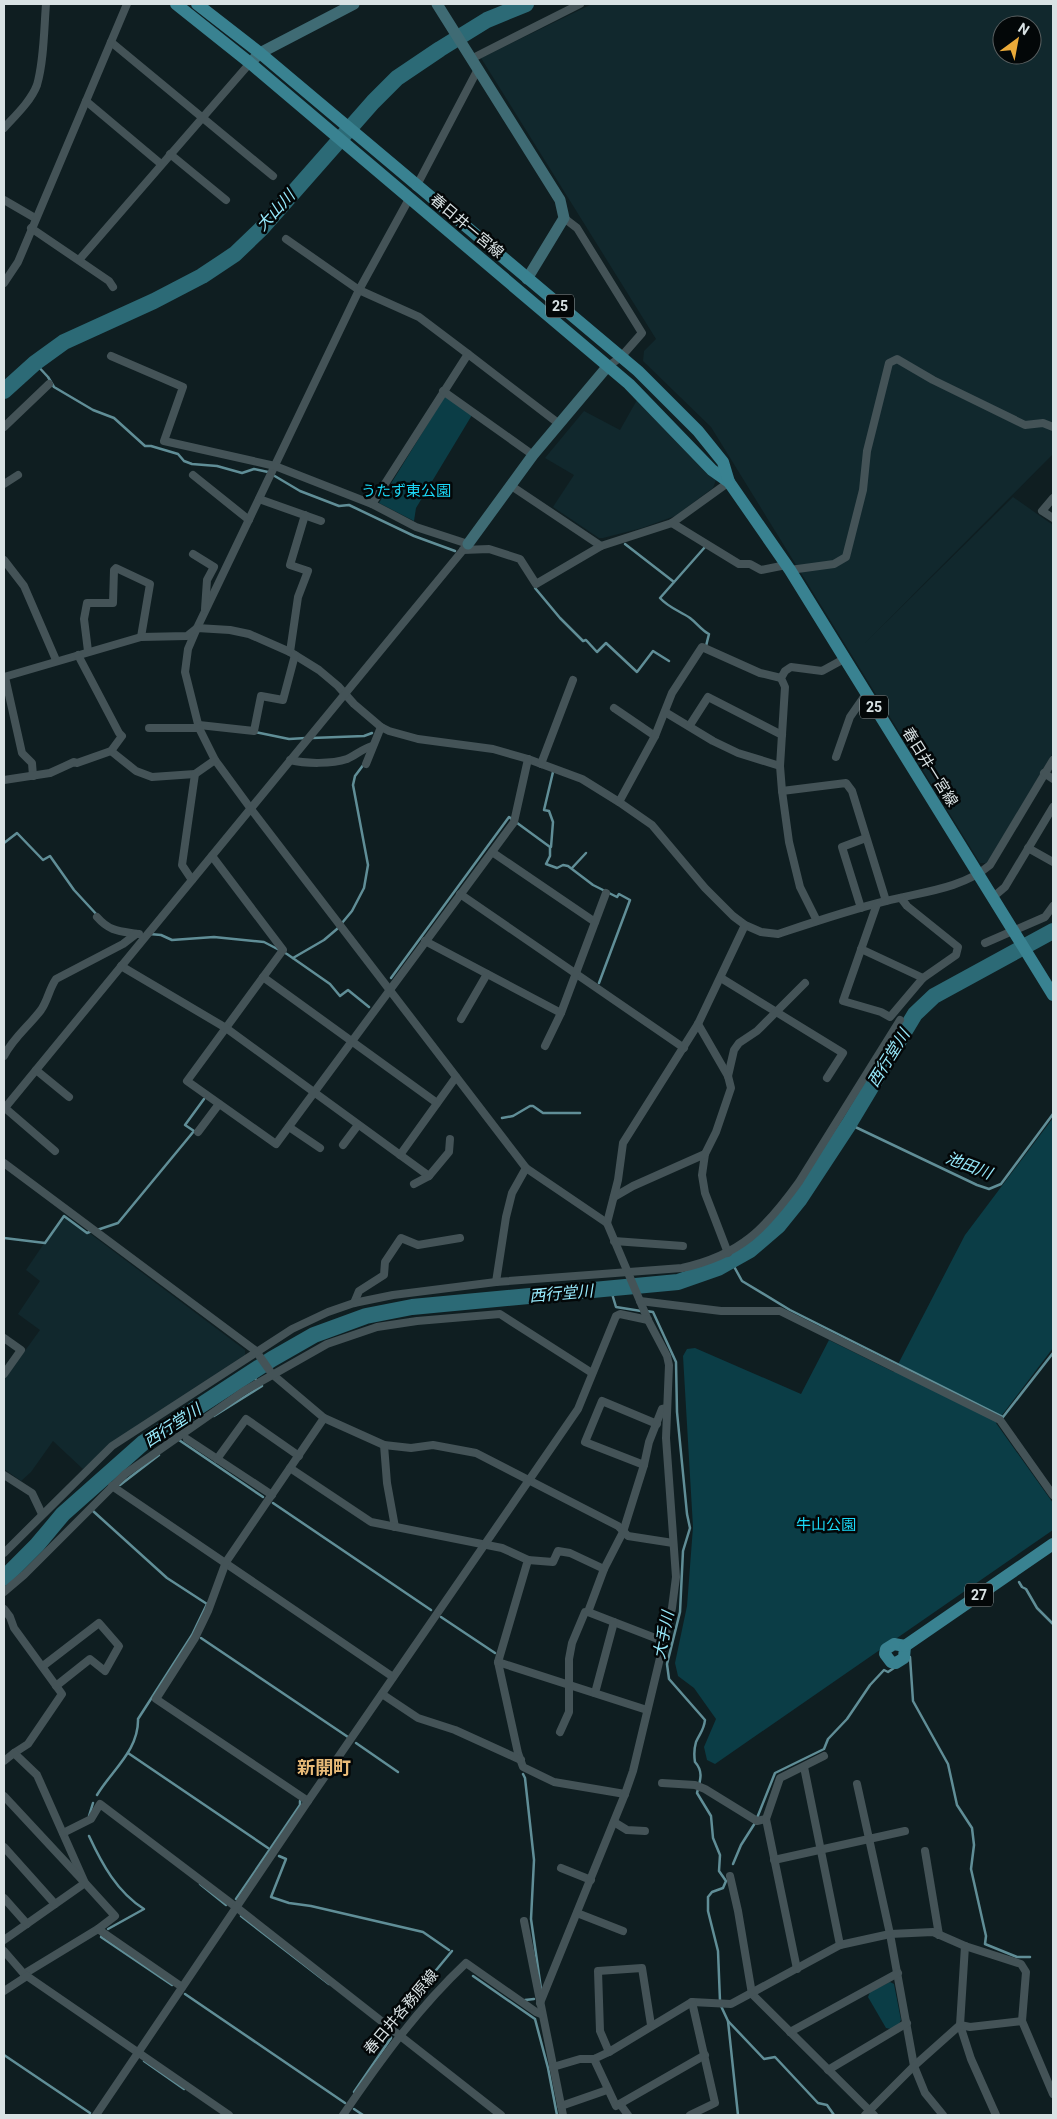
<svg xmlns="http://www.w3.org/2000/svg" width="1057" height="2119" font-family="Roboto,'Noto Sans JP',sans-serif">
  <rect width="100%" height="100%" fill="#0f1e21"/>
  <g fill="#11282d" fill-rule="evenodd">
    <path d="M592 4H1053V454L864 644 1013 497 1053 525V753L987 863H980L711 427 643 361 644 351 656 339 481 58ZM1002 25H1032V55H1002Z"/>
    <polygon points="637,400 716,480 713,488 675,516 642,528 603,538 599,538 553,507 574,475 545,458 584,411 620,430"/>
    <polygon points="64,1214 245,1350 245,1355 139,1424 107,1448 83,1469 53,1441 31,1472 21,1481 4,1469 4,1380 40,1330 18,1314 40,1281 26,1270"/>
  </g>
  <g fill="#0b3d46">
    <polygon points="445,396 472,415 416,508 414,521 379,503"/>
    <polygon points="1053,1118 1053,1348 996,1423 1053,1503 1053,1530 715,1764 707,1760 704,1747 716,1719 694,1688 678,1676 675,1663 687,1606 693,1527 683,1356 687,1349 695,1348 801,1394 829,1340 894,1372 965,1235"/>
    <polygon points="890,1982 894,1984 901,2020 899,2024 891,2029 886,2028 868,1997 870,1992"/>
  </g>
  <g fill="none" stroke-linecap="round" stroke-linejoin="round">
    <g stroke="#608e97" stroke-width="2.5">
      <polyline points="35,363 48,377 54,387 93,410 114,418 145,446 151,446 178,454 184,461 192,464 217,466 242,473 254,469 268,472 300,491 339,506 349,505 414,536 455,551"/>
      <polyline points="625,544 674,582"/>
      <path d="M705 547 660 598C669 608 680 611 690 618 698 624 701 630 709 634L706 646"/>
      <polyline points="535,588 560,618 583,641 586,640 597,652 606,643 637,672 653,651 669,661"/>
      <polyline points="255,732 289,739 306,738"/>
      <polyline points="312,738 364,736 372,733"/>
      <polyline points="4,843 17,833 43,860 50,856 74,890 98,916"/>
      <polyline points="551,847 553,822 549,811 544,810 553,772"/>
      <polyline points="572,868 586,853"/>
      <polyline points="150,934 161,935 172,940 214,937 264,942 287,954 330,984 340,996 348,990 369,1007"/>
      <polyline points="293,958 324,940 337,929 352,911 364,888 368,865 353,785 355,776 364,764"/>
      <polyline points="391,978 509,817 550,847 550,856 546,864 557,868 563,865 568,866 593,885 617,897 619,894 630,900 599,983"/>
      <polyline points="502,1118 513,1116 530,1106 533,1106 543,1113 580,1113"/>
      <polyline points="849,1124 977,1185 989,1189 1001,1184 1053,1114"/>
      <polyline points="97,1230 118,1223 194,1131 185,1125 204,1099"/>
      <polyline points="4,1238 45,1243 64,1216 87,1233 92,1231"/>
      <polyline points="731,1261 742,1281 790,1310 1003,1417 1053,1353"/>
      <polyline points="610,1287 616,1307 641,1311"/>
      <path d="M646 1311 653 1312 676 1362 677 1412 687 1514 690 1528 683 1551 680 1612 667 1664 669 1679 705 1720C704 1730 700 1733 696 1742 694 1749 694 1756 695 1762 704 1772 700 1781 697 1793L711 1816 713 1838 720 1855 719 1871 726 1881 723 1888 712 1892 708 1897V1911L718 1951 720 2001"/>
      <polyline points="250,1372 257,1381"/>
      <polyline points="214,1416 262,1386"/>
      <polyline points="179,1440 263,1497"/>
      <polyline points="120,1485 159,1455"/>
      <polyline points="273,1503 431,1610"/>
      <path d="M93 1511 167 1578 207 1604 192 1635 138 1719C139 1750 112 1770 97 1795"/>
      <polyline points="1019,1582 1022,1587 1026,1589 1037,1608 1053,1624"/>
      <polyline points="441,1617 495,1653"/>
      <polyline points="201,1638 348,1737"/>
      <polyline points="910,1657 913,1701 948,1764 957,1805 972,1828 974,1845 971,1869 986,1936 985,1944 1017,1957 1030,1957"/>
      <polyline points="356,1743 398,1772"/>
      <polyline points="128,1753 268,1848"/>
      <polyline points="523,1774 525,1778 534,1860 531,1919 541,1989"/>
      <polyline points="89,1816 93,1803"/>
      <polyline points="757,1818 775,1773 824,1749 828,1739 847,1719 870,1685 884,1670 888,1672 894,1668"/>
      <path d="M89 1836C102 1864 117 1892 144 1909L108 1929"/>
      <polyline points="279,1856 286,1859 271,1897 289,1903 311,1906 423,1932 449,1950"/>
      <polyline points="733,1864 741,1845 755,1823"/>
      <polyline points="200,1884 226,1905"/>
      <polyline points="236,1899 300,1805 300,1801"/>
      <polyline points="241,1916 329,1984"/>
      <polyline points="102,1935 101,1937 172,1985"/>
      <polyline points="473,1976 535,2019 548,2068 557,2115"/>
      <polyline points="185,1994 345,2103"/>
      <polyline points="525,2000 534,1999"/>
      <polyline points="721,2006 728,2021 764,2059 775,2057 818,2103 827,2105 834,2115"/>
      <polyline points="728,2021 738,2115"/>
      <polyline points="393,2022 452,1951"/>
      <polyline points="4,2055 90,2113"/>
      <polyline points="144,2061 184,2089"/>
      <polyline points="354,2092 391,2038 390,2032"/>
      <polyline points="354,2109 363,2115"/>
    </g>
    <g stroke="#2c6a76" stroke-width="16">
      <polyline points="4,391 35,363 64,342 154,301 202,276 235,254 262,228 373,102 397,78 440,49 487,20 526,4"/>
      <polyline points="4,1578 37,1545 63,1514 143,1443 272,1359 314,1335 366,1316 412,1307 678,1282 718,1268 750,1250 778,1226 799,1200 849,1124 915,1014 934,996 1053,931"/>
    </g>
    <g stroke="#445357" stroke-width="8">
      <polyline points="111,42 273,176"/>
      <polyline points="471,59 580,4"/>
      <polyline points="86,101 161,164"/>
      <path d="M4 128C15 116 31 101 37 85 44 61 44 29 46 4"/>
      <polyline points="170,154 226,200"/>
      <polyline points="416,187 478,69"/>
      <polyline points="409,199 359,290 197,628 188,649 185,672 199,728 215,760 251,809 526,1168 607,1223"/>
      <polyline points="4,200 35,218"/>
      <polyline points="564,218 577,228 642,333 621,357 607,367"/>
      <polyline points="31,228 109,281 113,287"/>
      <polyline points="286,239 359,290 419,317 468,354 372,504"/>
      <polyline points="79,260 250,63"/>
      <polyline points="4,283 18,262 127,4"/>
      <polyline points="468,354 558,423"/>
      <polyline points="443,391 533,455"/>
      <polyline points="4,427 49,384"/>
      <polyline points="193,475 249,520"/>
      <polyline points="4,484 18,475"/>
      <polyline points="510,485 601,546 672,523 729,482"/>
      <polyline points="1053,498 1042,511 1053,518"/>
      <polyline points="259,499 321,521"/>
      <polyline points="672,523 739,564 750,564 761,570 786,565"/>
      <polyline points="463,550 489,549 520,559 536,584 601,546"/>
      <polyline points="193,554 214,567 207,580 205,609"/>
      <polyline points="4,560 24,586 56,660"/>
      <polyline points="790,570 834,564 846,557 863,490 867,451 889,363 897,359 933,380 1025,425 1043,423 1053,427"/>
      <polyline points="88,651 84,619 87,603 113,603 114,570 116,568 150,584 141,637"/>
      <polyline points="290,652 298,597 308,571 290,565 305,515"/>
      <path d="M4 677 141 637 187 636 197 628 230 630 249 634 290 652 319 670 338 686 354 704 381 727 389 731 418 739 493 749 528 759 582 779 619 802 652 825 705 888 733 916 745 925 761 932 778 934C814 922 849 910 886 901 921 892 962 889 990 865L1053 760"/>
      <polyline points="5,677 22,753 32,763 33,776"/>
      <polyline points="614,708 655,736"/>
      <polyline points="665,712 713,741 738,753 780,766"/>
      <polyline points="199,725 254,731 261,696 283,700 295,655"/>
      <polyline points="690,725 708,697 782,735"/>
      <polyline points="149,728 199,728"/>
      <polyline points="111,751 136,771 152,777 195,774 215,760"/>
      <polyline points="836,757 850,717 866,694"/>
      <path d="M290 760C306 764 332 764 347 759 356 755 362 749 372 746"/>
      <polyline points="366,764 381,727"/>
      <polyline points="541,764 573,680"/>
      <polyline points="1044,773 1053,779"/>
      <polyline points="4,780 50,773 74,762 77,763 111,751 122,736 119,733 78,655"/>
      <polyline points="782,791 846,783 852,791 886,901"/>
      <polyline points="619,802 655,736 672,693 702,647 760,673 781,678"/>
      <polyline points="1028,848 1053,862"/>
      <polyline points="492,852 595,922"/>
      <polyline points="212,856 283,950 187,1081 276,1144 514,822 528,759"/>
      <polyline points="192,880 182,865 195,774"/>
      <polyline points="460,894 684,1048"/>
      <polyline points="992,898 1005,887 1053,807"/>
      <polyline points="877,904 843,1001 881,1012 890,1017 923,978 956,955 958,947 907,906 901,898"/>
      <polyline points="861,908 842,847 866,838"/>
      <path d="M97 917C110 932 120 931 139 934"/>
      <polyline points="817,921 800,887 789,842 782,791 780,766 785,687 781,678 785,671 791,667 822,671 844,659"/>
      <polyline points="425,941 561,1013"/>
      <polyline points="985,943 1045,917 1053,906"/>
      <polyline points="861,949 923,978"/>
      <polyline points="121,966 226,1028 429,1176"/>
      <polyline points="263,977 437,1103"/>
      <polyline points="721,978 843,1053 827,1078"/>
      <polyline points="461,1019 487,974"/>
      <polyline points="545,1046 561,1013 606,893"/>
      <path d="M4 1056C13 1038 29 1026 41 1010 48 1000 49 989 56 979L123 944 136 934"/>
      <polyline points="36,1070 69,1097"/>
      <polyline points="728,1076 734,1050 739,1043 757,1031 805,983"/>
      <polyline points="5,1108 55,1151"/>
      <polyline points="4,1109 468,544 416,527 372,504 275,466 164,441 183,387 111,356"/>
      <polyline points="289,1127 320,1148"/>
      <polyline points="198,1132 219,1104"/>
      <polyline points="343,1145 358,1125"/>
      <polyline points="705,1154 702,1175 705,1193 728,1253"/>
      <polyline points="400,1155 456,1077"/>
      <polyline points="4,1163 256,1351 272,1374 324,1418 384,1445 411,1448 433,1445 476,1453 618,1526 628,1536 673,1543"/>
      <polyline points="414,1184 429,1176 449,1152 450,1139"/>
      <polyline points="614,1197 633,1186 705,1154 716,1132 731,1088 728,1076 698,1024"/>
      <polyline points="614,1241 683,1246"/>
      <polyline points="496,1282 506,1217 512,1193 526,1168"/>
      <polyline points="640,1301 721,1311 780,1311 1000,1420 1053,1495"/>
      <polyline points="354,1303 359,1291 384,1275 385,1262 401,1238 418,1245 460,1238"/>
      <polyline points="4,1338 21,1350 4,1374"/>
      <polyline points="187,1439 272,1495"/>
      <polyline points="384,1445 387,1483 395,1527"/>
      <polyline points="217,1459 246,1419 299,1456"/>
      <polyline points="644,1465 585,1442 602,1401 657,1424"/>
      <polyline points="290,1468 371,1522 502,1548 528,1560 498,1662 518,1753 523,1767 554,1782 625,1794"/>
      <polyline points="4,1475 32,1493 42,1514"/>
      <polyline points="112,1486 393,1677"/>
      <path d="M4 1553 112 1446 292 1329 328 1312 354 1303 393 1295 496 1282 682 1268C741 1255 765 1229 799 1182L900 1020"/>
      <polyline points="528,1560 553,1562 558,1551 570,1553 604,1569"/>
      <polyline points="4,1592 24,1575 125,1474 244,1391 327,1344 377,1327 417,1321 500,1314 592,1373"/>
      <polyline points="4,1609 10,1617 14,1628 62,1694 28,1744 14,1753"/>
      <polyline points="663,1641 588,1612 604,1569 623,1532 644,1465 649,1442 662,1409 667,1408"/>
      <polyline points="498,1662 647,1710"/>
      <polyline points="43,1666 99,1623 119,1646 105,1671 90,1659 56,1686"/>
      <polyline points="595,1693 614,1622"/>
      <polyline points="382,1694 418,1718 455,1730 521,1760"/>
      <polyline points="560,1732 569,1712 569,1659 572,1643 585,1612 588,1612"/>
      <polyline points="4,1761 14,1753 37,1775 85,1883 115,1916 98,1929 24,1974"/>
      <polyline points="804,1767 840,1945"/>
      <polyline points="662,1783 695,1785 705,1789 757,1821 766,1819"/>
      <polyline points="857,1784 890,1934 914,2066 925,2093 943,2115"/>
      <polyline points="4,1796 85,1883 4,1940"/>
      <polyline points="308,1801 156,1699 195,1638 208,1611 226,1562 324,1418"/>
      <polyline points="614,1822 627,1830 645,1831"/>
      <polyline points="63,1833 91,1819 100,1804 236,1907 501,2115"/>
      <polyline points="4,1847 55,1904"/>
      <polyline points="925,1851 939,1935"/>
      <polyline points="774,1860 905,1831"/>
      <polyline points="561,1868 591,1880"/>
      <polyline points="730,1876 738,1911 752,1994 874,2115"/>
      <polyline points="4,1898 27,1924"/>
      <polyline points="577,1913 623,1931"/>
      <polyline points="524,1921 563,2115"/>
      <polyline points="98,1929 182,1987"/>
      <polyline points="965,1946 960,2025 971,2059 996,2115"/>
      <polyline points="4,1951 24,1974 229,2115"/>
      <polyline points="797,1969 766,1819 780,1778 824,1756"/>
      <polyline points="4,1991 27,1976"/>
      <polyline points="540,2003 625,1794 633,1771 672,1608 676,1577 666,1438 669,1365 667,1356 648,1320 607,1223 618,1180 623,1143 698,1024 745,925"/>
      <polyline points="790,2032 898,1973"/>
      <polyline points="609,2052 600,2031 598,1971 642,1968 651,2025"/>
      <polyline points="594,2059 616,2106 705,2055"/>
      <polyline points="553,2067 580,2059 594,2059 609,2052 692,2002 731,2004 840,1945 890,1934 933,1932 965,1946 1021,1964 1026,1972 1022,2021 1053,2094"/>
      <polyline points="828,2070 907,2023"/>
      <polyline points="620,2104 628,2115"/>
      <polyline points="561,2106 607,2090"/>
      <polyline points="96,2115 308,1801 578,1409 616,1316 620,1314 648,1320"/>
      <path d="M343 2115C380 2061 418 2008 466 1963L536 2012 541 2014"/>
      <polyline points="690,2115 715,2103 692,2002"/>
      <polyline points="865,2115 914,2066 960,2025 970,2027 1022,2021"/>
    </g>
    <g stroke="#3f6b74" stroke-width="11">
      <polyline points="437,4 560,200 564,218 527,279"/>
      <polyline points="250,63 260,53 354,4"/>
      <polyline points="468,544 533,455 607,367"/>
    </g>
    <g stroke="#398291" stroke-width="12">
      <polyline points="176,4 250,63 629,384 712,470 729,482 790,570 1053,995"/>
      <polyline points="197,4 260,53 638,371 698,431 723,462 729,482"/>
      <polygon points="894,1644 905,1646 904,1658 896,1663 891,1662 885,1654 886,1649"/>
      <polyline points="905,1646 1053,1544"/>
    </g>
  </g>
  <g text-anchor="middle" stroke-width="5" stroke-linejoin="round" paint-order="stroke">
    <g fill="#030708" stroke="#99a0a2" stroke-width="1">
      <rect x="546" y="294.5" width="28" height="23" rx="4"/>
      <rect x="860" y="695.5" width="28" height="23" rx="4"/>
      <rect x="965" y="1583.5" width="28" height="23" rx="4"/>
    </g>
    <g font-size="14" font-weight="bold" fill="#d9e2e4">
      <text x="560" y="311">25</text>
      <text x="874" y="712">25</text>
      <text x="979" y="1600">27</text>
    </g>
    <g font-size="15" fill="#d9e2e4" stroke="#030708">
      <text transform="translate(467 226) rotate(40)" y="5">春日井一宮線</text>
      <text transform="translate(930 767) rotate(58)" y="5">春日井一宮線</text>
      <text transform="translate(401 2012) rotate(-50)" y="5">春日井各務原線</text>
    </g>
    <g font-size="15" fill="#1bd9f8" stroke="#030708">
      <text x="406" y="496">うたず東公園</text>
      <text x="826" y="1530">牛山公園</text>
    </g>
    <g font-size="16" font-style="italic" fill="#97e9fb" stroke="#030708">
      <text transform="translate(275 210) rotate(-47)" y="6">大山川</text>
      <text transform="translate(888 1058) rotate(-58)" y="6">西行堂川</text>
      <text transform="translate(969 1165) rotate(21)" y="6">池田川</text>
      <text transform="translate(561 1293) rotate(-5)" y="6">西行堂川</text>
      <text transform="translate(172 1425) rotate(-33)" y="6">西行堂川</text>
      <text transform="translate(663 1635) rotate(-79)" y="6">大手川</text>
    </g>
    <g font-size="18" font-weight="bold" fill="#e9bb78" stroke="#030708">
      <text x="324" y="1774">新開町</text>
    </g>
  </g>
  <rect width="1057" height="2119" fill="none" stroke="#d9e2e4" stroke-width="10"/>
  <g transform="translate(1017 40) rotate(32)"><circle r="24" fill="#030708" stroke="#595f60"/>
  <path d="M0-4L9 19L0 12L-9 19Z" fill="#ebaa39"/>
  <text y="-8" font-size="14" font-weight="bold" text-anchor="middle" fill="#d9e2e4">N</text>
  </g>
</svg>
